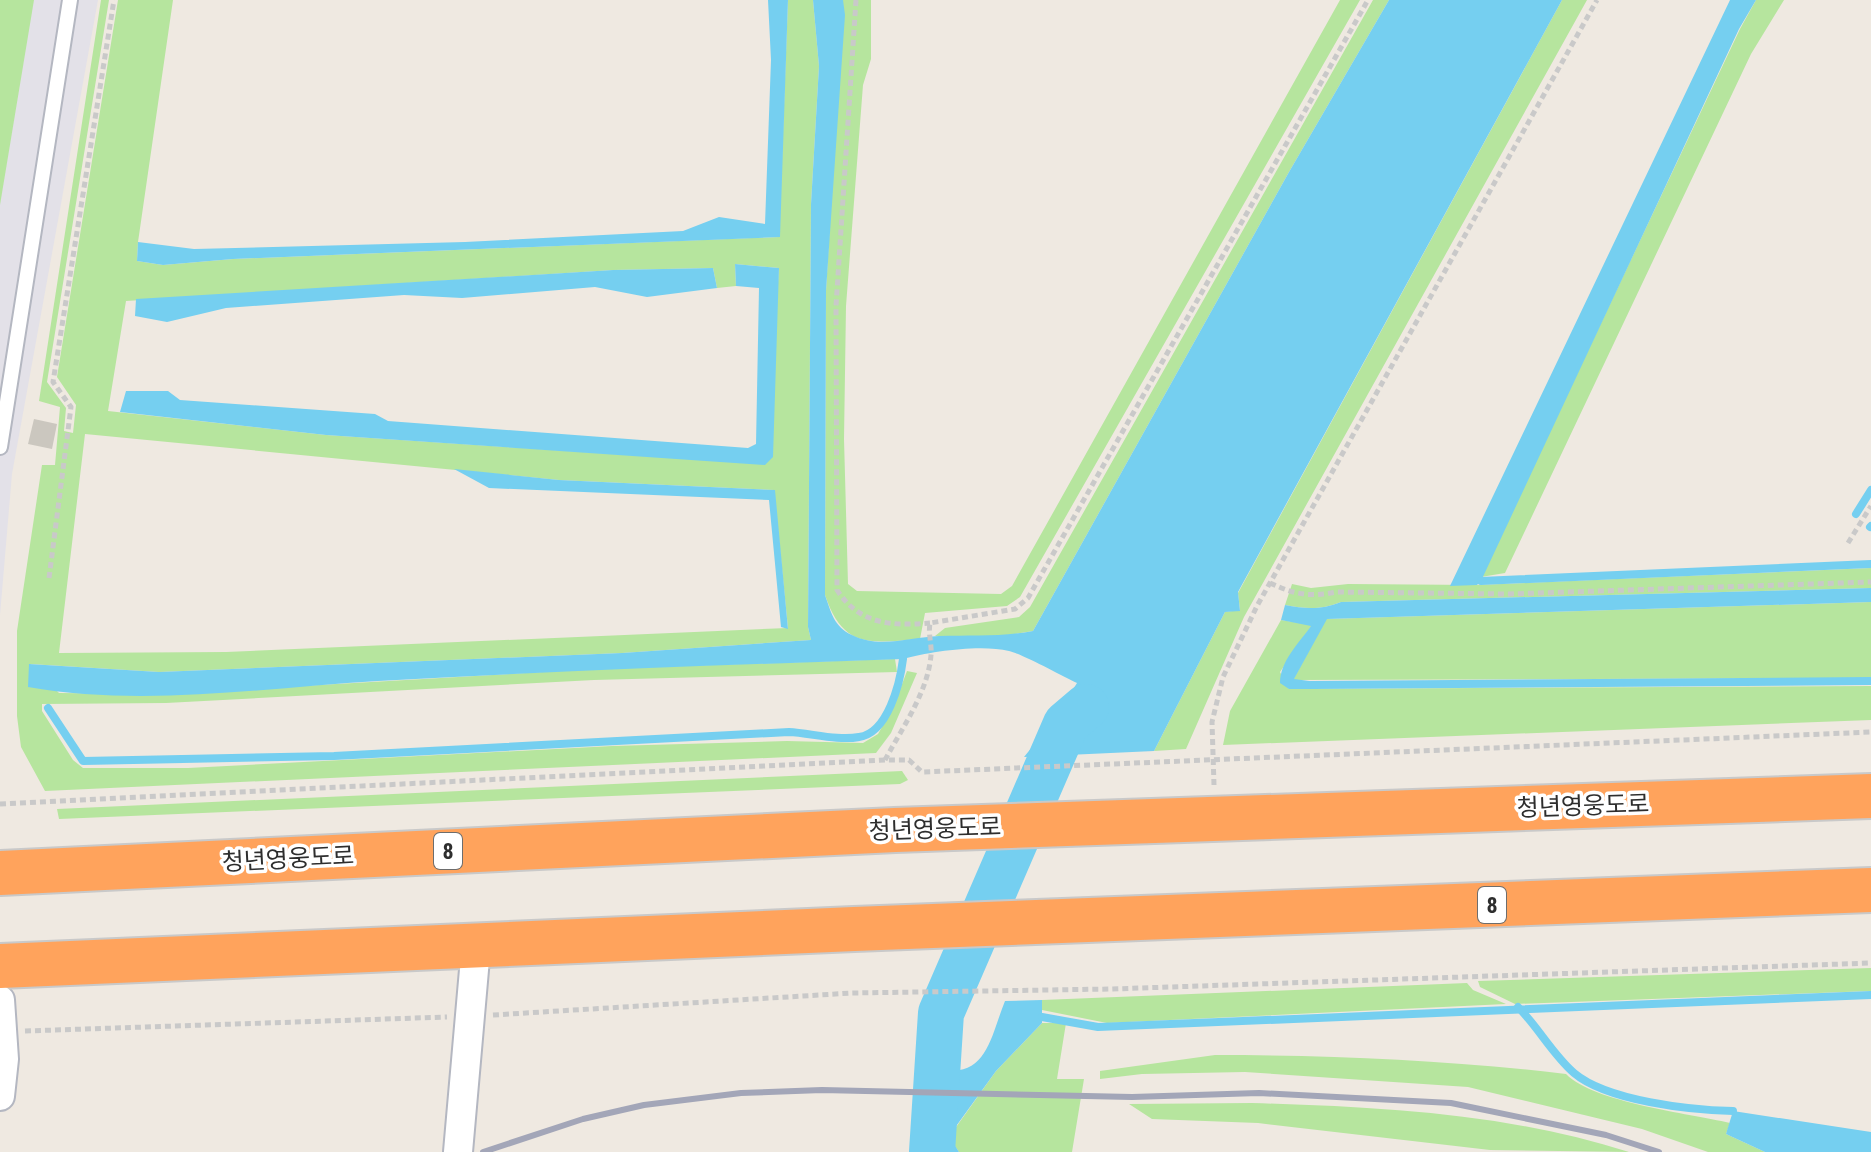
<svg xmlns="http://www.w3.org/2000/svg" width="1871" height="1152" font-family="'Roboto Condensed','Noto Sans KR',sans-serif">
  <rect width="100%" height="100%" fill="#efe9e1"/>
  <polygon fill="#e3e1e8" points="0,0 98,0 12,474 0,615"/>
  <g fill="#b6e59e" fill-rule="evenodd">
    <polygon points="0,0 34,0 0,205"/>
    <path d="M101 0H109L47 382 66 408 64 431 73 433 76 405 57 377 118 0H173L138 242 137 261 163 265 233 259 779 237 788 0H813L819 66 811 204 808 627 811 640 622 653 159 672 30 664 59 693 164 694 594 669 895 659 897 672 594 680 166 703 42 704V711L73 760 83 768H188L612 746 787 741 863 743 878 734 893 708 907 671 917 673 891 733 876 753 45 791 21 747 17 716V631L42 465H55L60 407 39 401ZM735 264 779 268 765 464 326 435 108 411 126 301 613 270 713 268 717 288 736 286ZM85 434 559 480 774 490 788 628 226 652 59 653Z"/>
    <path d="M843 0H871V59L863 85 846 306 844 439 848 584 857 591 1001 594 1012 586 1340 0H1360L1020 597 1007 606 925 613 920 639C870 643 843 649 825 595L826 291Z"/>
    <polygon points="1373,0 1389,0 1289,172 1033,631 1003,636 935,636 945,628 1019,617 1030,607"/>
    <polygon points="1562,0 1587,0 1244,617 1186,749 1154,751 1225,612 1240,610 1238,593"/>
    <polygon points="1756,0 1784,0 1751,54 1505,573 1481,577 1740,29"/>
    <path d="M1871 568V588L1341 602C1321 610 1306 609 1285 605L1292 584 1311 588 1348 584 1477 585Z"/>
    <polygon points="1871,602 1871,678 1293,680 1326,619"/>
    <polygon points="1281,620 1312,625 1280,672 1289,689 1871,686 1871,720 1223,745 1230,711"/>
    <polygon points="902,771 908,780 900,784 59,819 57,809"/>
    <polygon points="1871,968 1871,991 1515,1004 1480,987 1478,981"/>
    <polygon points="1467,983 1473,990 1506,1004 1107,1023 1042,1010 1042,1000"/>
    <polygon points="1042,1023 1066,1023 1057,1079 1084,1079 1072,1152 959,1152 949,1137 996,1071"/>
    <path d="M1215 1055C1333 1055 1449 1060 1566 1074 1595 1103 1688 1113 1730 1123L1726 1134 1765 1152H1708L1642 1129 1468 1087 1245 1072 1142 1074 1100 1079V1071Z"/>
    <path d="M1252 1103C1380 1107 1507 1113 1629 1152L1490 1150 1258 1123 1152 1119 1129 1104Z"/>
  </g>
  <g fill="#75cff0">
    <polygon points="768,0 788,0 780,237 233,259 163,265 137,261 138,242 194,249 465,242 683,231 719,217 765,224 771,60"/>
    <path d="M813 0H843L845 15 826 291 825 595C831 612 834 627 852 635 879 649 911 637 939 636 971 635 1001 637 1033 631L1289 172 1389 0H1562L1238 592 1240 611 1225 612 1154 751 1024 757 1054 720 1077 683C1062 676 1022 654 1009 651 982 644 931 651 903 659 728 665 553 671 378 681 264 688 142 707 28 687L29 664 159 672 622 653 811 640 808 627 811 204 819 66Z"/>
    <polygon points="1730,0 1756,0 1739,29 1481,581 1477,585 1450,586"/>
    <polygon points="735,264 779,268 773,457 765,465 326,435 120,412 126,391 168,391 180,400 375,414 388,421 748,448 756,444 759,288 736,286"/>
    <polygon points="713,268 717,288 647,297 595,287 462,298 404,295 226,308 167,322 135,316 136,299 613,270"/>
    <polygon points="454,469 559,480 775,490 788,629 781,627 769,500 489,488"/>
    <path d="M1871 588V602L1327 619 1294 679 1317 682 1318 689H1289L1280 683C1280 661 1299 643 1311 626L1281 620 1285 605C1306 609 1321 610 1341 602Z"/>
    <path d="M1042 1000V1023L996 1071 949 1136 959 1152H918L920 1061 930 1004 965 1003 941 1069C987 1079 991 1035 1005 1001Z"/>
    <polygon points="1733,1111 1871,1132 1871,1152 1765,1152 1726,1134"/>
  </g>
  <g fill="none" stroke-linecap="round" stroke-linejoin="round">
    <g stroke="#75cff0" stroke-width="8">
      <polyline points="1856,514 1871,490"/>
      <polyline points="1870,527 1871,526"/>
      <polyline points="1481,581 1871,564"/>
      <polyline points="1312,685 1871,681"/>
      <path d="M48 708 83 761 334 756 789 732C810 733 838 741 859 737 888 733 900 683 903 659"/>
      <path d="M1518 1007C1538 1027 1553 1055 1574 1073 1607 1101 1690 1110 1733 1111"/>
      <polyline points="1042,1017 1098,1027 1871,995"/>
    </g>
    <polyline stroke="#75cff0" stroke-width="46" points="932,1152 941,1013 1066,724 1086,707"/>
  </g>
  <polygon fill="#cbc7bf" points="34,419 57,424 52,449 28,444"/>
  <g fill="none" stroke-linecap="round" stroke-linejoin="round">
    <g stroke="#b4b7c1" stroke-width="18">
      <polyline id="service" points="0,447 70,0"/>
    </g>
    <g stroke="#b4b7c1" stroke-width="32">
      <g id="minor">
        <polyline points="0,1000 4,1059 0,1096"/>
        <polyline points="458,1152 476,947"/>
      </g>
    </g>
    <g stroke="#c9c9c9" stroke-width="48">
      <g id="motorway">
        <polyline points="0,873 895,830 1871,796"/>
        <polyline points="0,966 854,929 1871,890"/>
      </g>
    </g>
    <g stroke="#c9c9c9" stroke-width="5" stroke-dasharray="6 4" stroke-linecap="butt">
      <path d="M856 0 836 306 837 590C860 625 891 626 930 623"/>
      <polyline points="1848,543 1871,506"/>
      <polyline points="49,578 71,407 53,382 114,0"/>
      <path d="M1270 583C1296 595 1309 597 1337 592L1508 594 1871 582"/>
      <path d="M885 760C902 728 928 692 931 655 932 644 928 635 930 623L1015 609 1028 598 1368 0"/>
      <polyline points="1214,785 1212,722 1223,677 1257,606 1597,0"/>
      <polyline points="0,804 885,760 909,760 922,772 1871,732"/>
      <polyline points="493,1015 852,993 1112,989 1871,963"/>
      <polyline points="25,1031 447,1017"/>
    </g>
    <use href="#service" stroke="#fff" stroke-width="14"/>
    <use href="#minor" stroke="#fff" stroke-width="28"/>
    <use href="#motorway" stroke="#ffa35c" stroke-width="44"/>
    <polyline stroke="#a3a6b8" stroke-width="6" points="483,1152 583,1119 644,1105 741,1093 822,1090 1132,1097 1259,1093 1451,1103 1606,1135 1659,1152"/>
  </g>
  <g text-anchor="middle" stroke-width="7" stroke-linejoin="round" paint-order="stroke">
    <g fill="#fff" stroke="#6d6d6d" stroke-width="2">
      <rect x="434" y="833" width="28" height="36" rx="6"/>
      <rect x="1478" y="887" width="28" height="36" rx="6"/>
    </g>
    <g font-size="22" font-weight="bold" fill="#2e2e2e">
      <text x="448" y="859">8</text>
      <text x="1492" y="913">8</text>
    </g>
    <g font-size="24" fill="#2e2e2e" stroke="#fff">
      <text transform="translate(1583 806) rotate(-2)" y="8">청년영웅도로</text>
      <text transform="translate(935 829) rotate(-2)" y="8">청년영웅도로</text>
      <text transform="translate(288 859) rotate(-3)" y="8">청년영웅도로</text>
    </g>
  </g>
</svg>
